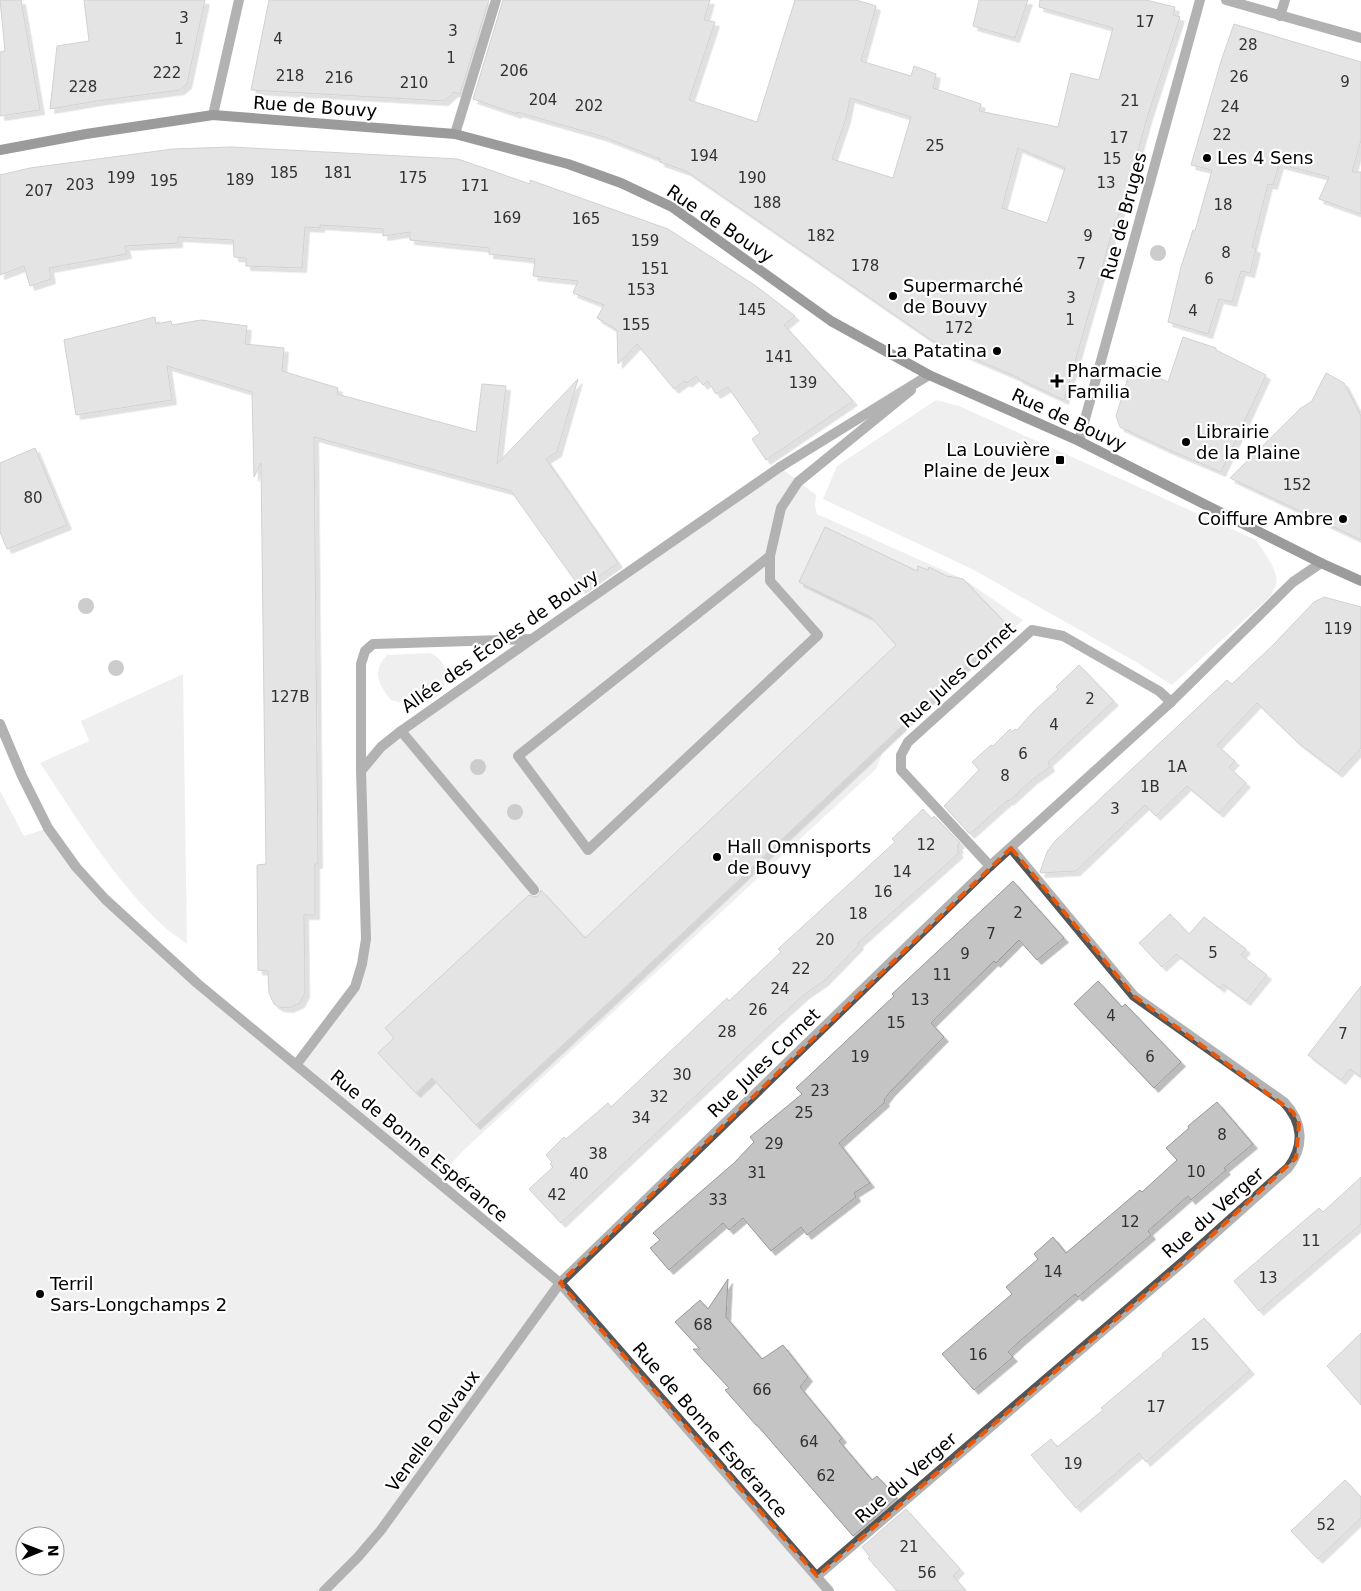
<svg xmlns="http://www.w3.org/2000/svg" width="1361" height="1591" font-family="'DejaVu Sans',sans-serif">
  <defs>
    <filter id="shadow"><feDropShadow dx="4.5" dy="4.5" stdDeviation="0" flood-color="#0004"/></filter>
  </defs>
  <rect width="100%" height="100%" fill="#fff"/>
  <g fill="#dcdcdc" fill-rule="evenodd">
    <path d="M936 400 959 406 1256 540C1263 551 1280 572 1276 585 1275 588 1272 592 1271 596L1172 685 1136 662 972 569 823 499 837 466Z"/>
    <path d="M780 467 816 495 815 505 817 514 965 580 1023 620 882 753 877 768 464 1150 436 1180 560 1283 829 1591H0V791L24 836 48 828 105 899 296 1065 355 987 362 964 361 771 381 747ZM25 1536H55V1566H25Z"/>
    <path d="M430 653C448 661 453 683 436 697 424 707 404 704 391 700 379 685 371 672 387 655Z"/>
    <path d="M183 674 187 944C178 937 168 931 160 923 112 877 77 818 40 763L89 741 81 721Z"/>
  </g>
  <g fill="#c4c4c4" stroke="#999" fill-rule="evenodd" filter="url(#shadow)">
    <polygon points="0,0 21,0 40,110 0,116 0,52 5,51"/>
    <polygon points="84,0 205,0 187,84 180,90 97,101 50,109 57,46 89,41"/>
    <polygon points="269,0 489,0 460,94 454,92 444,101 251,90"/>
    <path d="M503 0H710L704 20 715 22 689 100 757 122 795 0H856L876 6 861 61 911 76 914 66 936 74 933 88 981 104 979 111 1058 127 1071 73 1099 80 1113 28 1039 7 1040 0H1146L1175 7 1173 15 1180 17 1148 115 1124 201 1114 226 1064 400 1019 379V378L931 340 686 171 660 162V159L604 137 517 112V114L473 99ZM850 98 911 117 893 178 832 159 846 118ZM1018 148 1065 168 1047 223 1002 208Z"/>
    <polygon points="979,0 1028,0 1015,38 973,26"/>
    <polygon points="1234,24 1361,62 1361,140 1352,172 1361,172 1361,214 1319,199 1329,177 1279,164 1273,185 1268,184 1252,247 1256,249 1250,273 1241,271 1232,302 1219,299 1208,334 1168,322 1181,267 1193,230 1195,231 1212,170 1191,165 1222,58"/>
    <polygon points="231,147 458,159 530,184 530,180 668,229 756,286 795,316 784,325 853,401 766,460 752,439 760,433 728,387 716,394 708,381 703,385 696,376 687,383 685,381 674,389 637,344 618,364 617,330 597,318 604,305 573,293 578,281 533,276 535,259 489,254 489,248 410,240 410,232 383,236 383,229 320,225 320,228 305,227 302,268 246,266 246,258 234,257 233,240 178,237 178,243 125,246 127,254 49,268 51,279 30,286 24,266 0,275 0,175 30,168 173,149"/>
    <polygon points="155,317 156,324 171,321 172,325 201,320 247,326 245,344 284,348 282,371 338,388 337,394 476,432 482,384 506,386 497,464 578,379 557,452 546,459 618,563 581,589 511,491 314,437 318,864 315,864 315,915 304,915 305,993 300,1003 289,1008 279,1007 274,1004 269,993 268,971 258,970 257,865 266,864 261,463 254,477 252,392 167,366 172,400 76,415 64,340"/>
    <polygon points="1183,337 1216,348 1216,350 1266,375 1221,472 1167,449 1120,427 1116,416 1132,365 1168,382"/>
    <polygon points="1326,373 1344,383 1361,416 1361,540 1230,478 1301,408 1312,401"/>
    <polygon points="35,448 67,525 7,549 0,532 0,463"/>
    <polygon points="825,527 917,571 918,566 928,570 929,567 947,576 963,579 1008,626 618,994 476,1125 432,1078 416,1093 378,1053 394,1038 385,1028 529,895 536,897 539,895 541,890 585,938 896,645 871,617 799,582"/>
    <polygon points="1324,597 1361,607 1361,748 1338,773 1297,742 1257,703 1217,745 1235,761 1229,767 1246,783 1219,813 1187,786 1156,816 1145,805 1076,871 1041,873 1040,872 1047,852 1055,841 1227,680 1232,684 1274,644 1314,602"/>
    <polygon points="1079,665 1114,701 1048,762 1050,767 1032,780 1009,801 1008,800 970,834 944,806 979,770 972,762 991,745 993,746 1010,729 1012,732 1015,729 1017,730 1033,712 1058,689 1056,687"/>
    <polygon points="923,809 932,819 934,816 960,843 957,846 959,848 957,851 959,853 858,943 859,945 824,981 805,994 773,1023 561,1223 529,1189 553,1167 550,1164 552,1162 546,1155 564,1137 566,1139 608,1103 611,1107 727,998 729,1001 781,952 778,949 895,842 892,839"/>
    <polygon points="1013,881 1064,938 1037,960 1019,940 996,963 994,961 931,1023 944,1037 890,1092 884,1100 885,1102 839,1143 870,1183 854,1193 856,1197 807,1235 801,1227 771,1251 743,1218 729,1230 723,1223 669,1270 650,1248 660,1240 653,1233 734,1163 754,1142 750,1137 802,1094 796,1088 894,996 892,994"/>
    <polygon points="1170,914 1189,934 1204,917 1246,949 1241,955 1267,975 1246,1001 1223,984 1220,988 1176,954 1162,967 1139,943"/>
    <polygon points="1098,981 1122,1007 1125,1004 1181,1062 1154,1088 1074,1004"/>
    <polygon points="1361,986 1361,1077 1350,1069 1341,1080 1308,1055"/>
    <polygon points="1217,1102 1253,1144 1224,1168 1226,1170 1191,1200 1188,1196 1148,1231 1151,1235 1078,1297 1075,1294 1020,1341 1008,1352 1013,1357 974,1390 942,1354 1012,1294 1006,1287 1038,1259 1034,1254 1053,1237 1066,1253 1140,1190 1142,1192 1177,1160 1166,1148 1189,1128 1188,1126"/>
    <polygon points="1361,1177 1361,1224 1259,1311 1234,1281 1319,1208 1323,1212"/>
    <polygon points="728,1279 726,1317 762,1359 783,1345 808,1377 800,1387 842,1438 839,1441 872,1480 877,1476 897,1498 853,1536 757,1425 756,1425 725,1390 729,1388 693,1349 700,1349 675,1322 700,1300 708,1309"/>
    <polygon points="1204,1318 1250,1370 1146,1462 1139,1453 1076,1508 1031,1455 1051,1439 1057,1447 1103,1410 1101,1408 1163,1356 1162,1354"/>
    <polygon points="1361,1333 1361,1405 1327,1366"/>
    <polygon points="1345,1480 1361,1497 1361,1518 1318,1559 1291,1531"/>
    <polygon points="906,1509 960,1569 953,1576 966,1591 897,1591 868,1558 870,1557 862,1547"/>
  </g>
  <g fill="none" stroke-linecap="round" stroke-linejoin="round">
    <g stroke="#555" stroke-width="10">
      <polyline points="770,556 770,581 818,635 588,850 518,756 770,556 781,508 798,482 911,390"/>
      <polyline points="559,620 780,467"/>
      <polyline points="401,731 534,890"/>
      <polyline points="361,771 361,664 365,651 373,644 531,639"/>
    </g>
    <g stroke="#555" stroke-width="10">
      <polyline points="1226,0 1361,38"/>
      <polyline points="1280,16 1285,0"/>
      <polyline points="213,115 239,0"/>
      <polyline points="455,134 496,0"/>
      <polyline points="1079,441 1200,0"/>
      <polyline points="780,467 929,375"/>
      <polyline points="0,724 22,776 48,828 76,867 105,899 198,984 560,1283 829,1591"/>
      <polyline points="990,866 901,770 901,755 908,742 1032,630 1063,636 1159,691 1171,702"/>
      <polyline points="296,1065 355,987 362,964 366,939 361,771 381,747 401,731 559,620"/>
      <path d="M817 1576 1185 1260 1288 1168C1305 1146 1303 1122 1284 1102L1134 996 1011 848"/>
      <polyline points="324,1591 358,1557 381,1530 560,1283 990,866 1171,702 1293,582 1321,563"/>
    </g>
    <polyline stroke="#222" stroke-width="10" points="0,150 86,134 213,115 455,134 568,164 621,183 672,207 831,321 929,375 1079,441 1321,563 1361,581"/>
  </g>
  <g fill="#8f8f8f">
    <circle cx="1158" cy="253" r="8"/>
    <circle cx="86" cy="606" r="8"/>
    <circle cx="116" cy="668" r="8"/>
    <circle cx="478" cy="767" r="8"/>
    <circle cx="515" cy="812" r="8"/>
  </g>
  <path d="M0 0H1361V1591H0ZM1011 848 1134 996 1293 1112 1299 1124 1296 1158 1185 1260 817 1576 560 1283Z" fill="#fff" fill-opacity=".55" fill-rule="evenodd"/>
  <path fill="none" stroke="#e8590c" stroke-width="4" stroke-dasharray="10 6" stroke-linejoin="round" d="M1011 848 1134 996 1293 1112 1299 1124 1296 1158 1185 1260 817 1576 560 1283Z"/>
  <g fill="#000" stroke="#fff" stroke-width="2">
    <circle cx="1207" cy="158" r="5"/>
    <circle cx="893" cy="296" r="5"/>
    <circle cx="997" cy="351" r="5"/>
    <path d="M1054.5 373.5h5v5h5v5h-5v5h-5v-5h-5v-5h5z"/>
    <circle cx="1186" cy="442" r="5"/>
    <rect x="1055" y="455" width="10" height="10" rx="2.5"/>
    <circle cx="1343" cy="519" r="5"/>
    <circle cx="717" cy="857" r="5"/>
    <circle cx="40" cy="1294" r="5"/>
  </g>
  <g text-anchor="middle" stroke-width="4.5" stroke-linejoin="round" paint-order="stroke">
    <g font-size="15" fill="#313131">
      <text x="184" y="23">3</text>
      <text x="1145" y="27">17</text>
      <text x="453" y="36">3</text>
      <text x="179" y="44">1</text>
      <text x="278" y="44">4</text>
      <text x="1248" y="50">28</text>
      <text x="451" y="63">1</text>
      <text x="514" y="76">206</text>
      <text x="167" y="78">222</text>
      <text x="290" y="81">218</text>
      <text x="1239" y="82">26</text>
      <text x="339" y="83">216</text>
      <text x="1345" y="87">9</text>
      <text x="414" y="88">210</text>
      <text x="83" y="92">228</text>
      <text x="543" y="105">204</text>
      <text x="1130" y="106">21</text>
      <text x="589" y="111">202</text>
      <text x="1230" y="112">24</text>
      <text x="1222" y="140">22</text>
      <text x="1119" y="143">17</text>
      <text x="935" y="151">25</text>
      <text x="704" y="161">194</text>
      <text x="1112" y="164">15</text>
      <text x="284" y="178">185</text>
      <text x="338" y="178">181</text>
      <text x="121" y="183">199</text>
      <text x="413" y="183">175</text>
      <text x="752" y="183">190</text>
      <text x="240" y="185">189</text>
      <text x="164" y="186">195</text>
      <text x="1106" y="188">13</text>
      <text x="80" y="190">203</text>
      <text x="475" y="191">171</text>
      <text x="39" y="196">207</text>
      <text x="767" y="208">188</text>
      <text x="1223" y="210">18</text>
      <text x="507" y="223">169</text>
      <text x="586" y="224">165</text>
      <text x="821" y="241">182</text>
      <text x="1088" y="241">9</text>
      <text x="645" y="246">159</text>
      <text x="1226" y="258">8</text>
      <text x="1081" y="269">7</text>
      <text x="865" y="271">178</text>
      <text x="655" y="274">151</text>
      <text x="1209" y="284">6</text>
      <text x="641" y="295">153</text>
      <text x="1071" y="303">3</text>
      <text x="752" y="315">145</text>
      <text x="1193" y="316">4</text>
      <text x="1070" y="325">1</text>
      <text x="636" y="330">155</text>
      <text x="959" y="333">172</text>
      <text x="779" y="362">141</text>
      <text x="803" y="388">139</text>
      <text x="1297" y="490">152</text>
      <text x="33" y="503">80</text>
      <text x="1338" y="634">119</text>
      <text x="290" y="702">127B</text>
      <text x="1090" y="704">2</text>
      <text x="1054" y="730">4</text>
      <text x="1023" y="759">6</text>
      <text x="1177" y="772">1A</text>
      <text x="1005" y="781">8</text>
      <text x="1150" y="792">1B</text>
      <text x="1115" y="814">3</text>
      <text x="926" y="850">12</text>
      <text x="902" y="877">14</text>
      <text x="883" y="897">16</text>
      <text x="1018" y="918">2</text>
      <text x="858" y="919">18</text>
      <text x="991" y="939">7</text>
      <text x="825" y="945">20</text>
      <text x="1213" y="958">5</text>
      <text x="965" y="959">9</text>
      <text x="801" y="974">22</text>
      <text x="942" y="980">11</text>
      <text x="780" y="994">24</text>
      <text x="920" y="1005">13</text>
      <text x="758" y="1015">26</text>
      <text x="1111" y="1021">4</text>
      <text x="896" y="1028">15</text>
      <text x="727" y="1037">28</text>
      <text x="1343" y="1039">7</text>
      <text x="860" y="1062">19</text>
      <text x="1150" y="1062">6</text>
      <text x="682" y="1080">30</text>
      <text x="820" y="1096">23</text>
      <text x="659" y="1102">32</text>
      <text x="804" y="1118">25</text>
      <text x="641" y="1123">34</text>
      <text x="1222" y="1140">8</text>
      <text x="774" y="1149">29</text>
      <text x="598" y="1159">38</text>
      <text x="1196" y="1177">10</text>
      <text x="757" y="1178">31</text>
      <text x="579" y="1179">40</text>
      <text x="557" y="1200">42</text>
      <text x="718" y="1205">33</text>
      <text x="1130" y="1227">12</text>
      <text x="1311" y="1246">11</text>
      <text x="1053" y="1277">14</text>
      <text x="1268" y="1283">13</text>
      <text x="703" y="1330">68</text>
      <text x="1200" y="1350">15</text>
      <text x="978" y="1360">16</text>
      <text x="762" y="1395">66</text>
      <text x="1156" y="1412">17</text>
      <text x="809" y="1447">64</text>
      <text x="1073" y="1469">19</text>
      <text x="826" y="1481">62</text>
      <text x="1326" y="1530">52</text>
      <text x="909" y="1552">21</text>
      <text x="927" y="1578">56</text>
    </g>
    <g font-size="18" fill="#000" stroke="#fff">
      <text transform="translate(315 107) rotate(4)" y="6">Rue de Bouvy</text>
      <text transform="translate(1124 216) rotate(-75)" y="6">Rue de Bruges</text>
      <text transform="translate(720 224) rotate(34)" y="6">Rue de Bouvy</text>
      <text transform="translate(1069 420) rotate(25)" y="6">Rue de Bouvy</text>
      <text transform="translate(500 641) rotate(-35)" y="6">Allée des Écoles de Bouvy</text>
      <text transform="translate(958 675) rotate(-42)" y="6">Rue Jules Cornet</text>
      <text transform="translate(764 1063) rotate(-44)" y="6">Rue Jules Cornet</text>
      <text transform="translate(419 1146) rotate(40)" y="6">Rue de Bonne Espérance</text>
      <text transform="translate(1213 1213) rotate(-41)" y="6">Rue du Verger</text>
      <text transform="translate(710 1430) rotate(49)" y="6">Rue de Bonne Espérance</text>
      <text transform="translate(433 1431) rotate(-54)" y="6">Venelle Delvaux</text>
      <text transform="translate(906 1478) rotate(-41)" y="6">Rue du Verger</text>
    </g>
    <g font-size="18" fill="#000" stroke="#fff" text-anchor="start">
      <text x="1217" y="164">Les 4 Sens</text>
      <text x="903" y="292">Supermarché<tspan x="903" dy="21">de Bouvy</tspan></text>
      <text x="987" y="357" text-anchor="end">La Patatina</text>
      <text x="1067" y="377">Pharmacie<tspan x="1067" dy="21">Familia</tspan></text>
      <text x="1196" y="438">Librairie<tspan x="1196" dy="21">de la Plaine</tspan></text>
      <text x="1050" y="456" text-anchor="end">La Louvière<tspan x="1050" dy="21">Plaine de Jeux</tspan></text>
      <text x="1333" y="525" text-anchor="end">Coiffure Ambre</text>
      <text x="727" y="853">Hall Omnisports<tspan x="727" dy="21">de Bouvy</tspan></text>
      <text x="50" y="1290">Terril<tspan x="50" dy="21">Sars-Longchamps 2</tspan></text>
    </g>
  </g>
  <g transform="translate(40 1551) rotate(89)"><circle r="24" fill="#ffffff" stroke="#999999"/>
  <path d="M0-4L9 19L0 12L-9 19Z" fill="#000000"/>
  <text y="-8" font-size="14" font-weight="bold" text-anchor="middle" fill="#000000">N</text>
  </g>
</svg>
